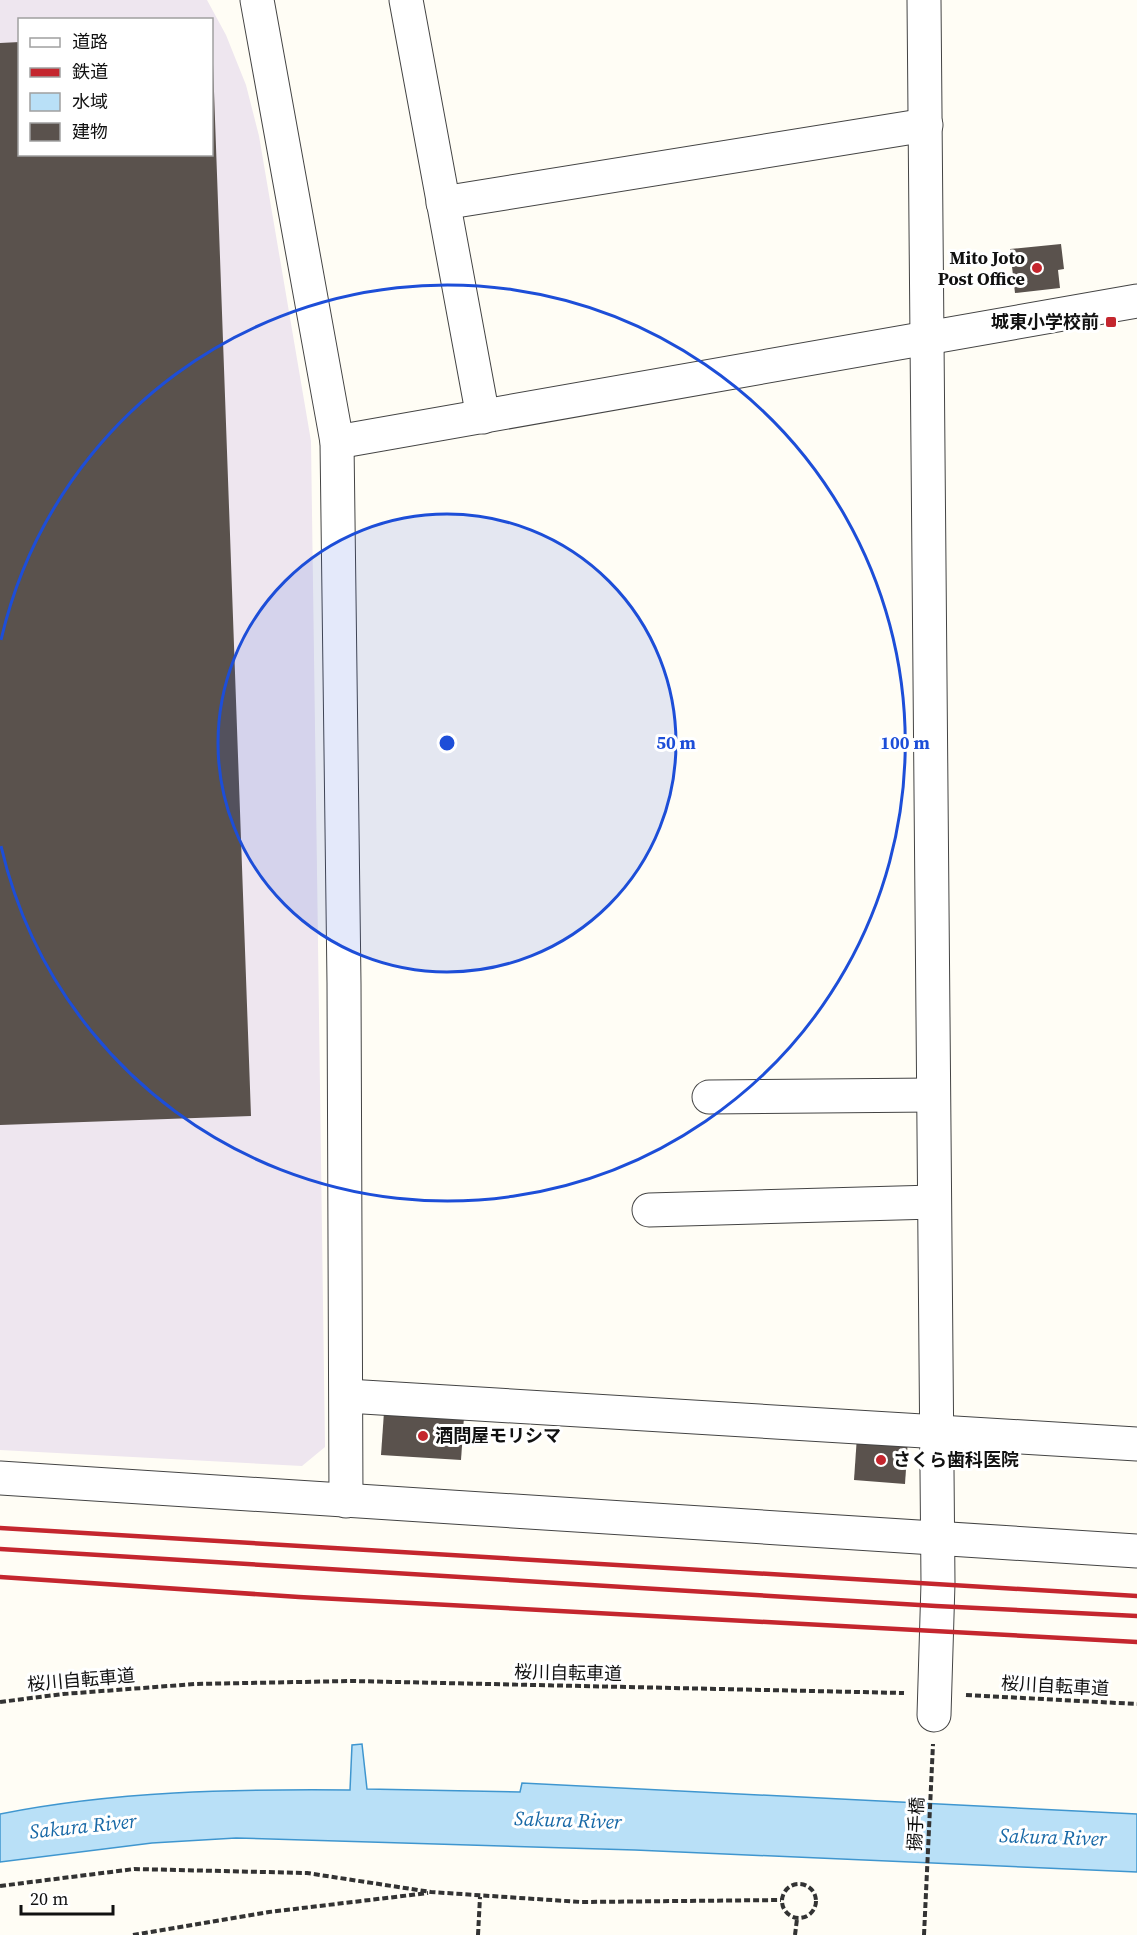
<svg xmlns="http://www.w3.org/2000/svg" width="1137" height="1935" font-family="'Source Serif 4','Noto Sans JP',serif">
  <rect width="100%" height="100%" fill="#fffdf5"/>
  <path fill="#eee6ef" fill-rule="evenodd" d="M0 0H207L226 35 246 85 259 136 311 441 325 1447 302 1466 0 1450ZM20 20H212V154H20Z"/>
  <path fill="#b9e0f7" stroke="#3f96cf" stroke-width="1.5" d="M362 1744 367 1789 520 1792 522 1783 1137 1814V1872L635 1850 236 1838 152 1843 0 1862V1814C115 1791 233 1789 350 1790L352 1745Z"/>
  <g fill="#5a524d">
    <polygon points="212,36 251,1116 0,1125 0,43 20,42 20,154 212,154"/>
    <polygon points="1061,244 1064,269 1058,270 1060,288 1015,293 1010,249"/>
    <polygon points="384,1412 464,1417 461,1460 381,1455"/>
    <polygon points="857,1436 908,1439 905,1484 854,1480"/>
  </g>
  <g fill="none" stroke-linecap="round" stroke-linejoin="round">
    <g stroke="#444" stroke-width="35">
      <g id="minor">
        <polyline points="257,0 337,442 344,983 346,1501"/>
        <polyline points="406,0 483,417"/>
        <polyline points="924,0 938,1583 934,1715"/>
        <polyline points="443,203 926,125"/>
        <polyline points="337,442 1137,301"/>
        <polyline points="709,1097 933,1095"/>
        <polyline points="649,1210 934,1202"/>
        <polyline points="347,1396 1137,1444"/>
        <polyline points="0,1478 1137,1551"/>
      </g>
    </g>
    <g stroke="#333" stroke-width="4" stroke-dasharray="6 3" stroke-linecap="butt">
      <polyline points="966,1695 1137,1704"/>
      <polyline points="0,1702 63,1694 195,1684 351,1681 904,1693"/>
      <circle cx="799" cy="1901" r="17"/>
      <polyline points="0,1886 134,1869 307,1873 431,1892 581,1902 781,1900"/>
      <polyline points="133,1935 269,1912 428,1893"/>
      <polyline points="478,1935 480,1897"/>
      <polyline points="795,1935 797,1919"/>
      <polyline points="924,1935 933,1744"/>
    </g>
    <use href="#minor" stroke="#fff" stroke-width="33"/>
    <g stroke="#c4262e" stroke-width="4.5">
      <polyline points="0,1528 1137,1596"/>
      <polyline points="0,1549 936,1606 1137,1616"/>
      <polyline points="0,1577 299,1597 1137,1642"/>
    </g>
  </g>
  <circle cx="447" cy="743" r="229" fill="#1d4ed8" fill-opacity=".12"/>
  <g fill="none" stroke="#1d4ed8" stroke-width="3">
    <circle cx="447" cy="743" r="229"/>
    <path d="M1 640A458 458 0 1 1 1 846"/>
  </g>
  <g fill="#c4262e" stroke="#fff" stroke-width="2">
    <circle cx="1037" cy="268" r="6"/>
    <rect x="1105" y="316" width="12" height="12" rx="3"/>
    <circle cx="423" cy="1436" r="6"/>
    <circle cx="881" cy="1460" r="6"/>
  </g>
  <g text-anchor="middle" stroke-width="6" stroke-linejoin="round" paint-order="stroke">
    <g font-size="18" font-weight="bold" fill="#111" stroke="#fff" text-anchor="end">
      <text x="1025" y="264">Mito Joto<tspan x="1025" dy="21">Post Office</tspan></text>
      <text x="1099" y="328">城東小学校前</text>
      <text x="435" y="1442" text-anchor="start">酒問屋モリシマ</text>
      <text x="893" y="1466" text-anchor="start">さくら歯科医院</text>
    </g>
    <g font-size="18" fill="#111" stroke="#fff">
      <text transform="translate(568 1673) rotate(1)" y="6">桜川自転車道</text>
      <text transform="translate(81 1680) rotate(-5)" y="6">桜川自転車道</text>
      <text transform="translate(1055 1686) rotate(3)" y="6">桜川自転車道</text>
      <text transform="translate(916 1824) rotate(-87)" y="6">搦手橋</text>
    </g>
    <g font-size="20" font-style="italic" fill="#1768a6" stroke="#fff">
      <text transform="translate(568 1820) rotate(2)" y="7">Sakura River</text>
      <text transform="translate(83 1826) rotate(-6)" y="7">Sakura River</text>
      <text transform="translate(1053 1837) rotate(2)" y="7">Sakura River</text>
    </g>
  </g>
  <circle cx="447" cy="743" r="9" fill="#1d4ed8" stroke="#fff" stroke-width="3"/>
  <g font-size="18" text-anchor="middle" font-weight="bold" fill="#1d4ed8" stroke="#fff" stroke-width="6" stroke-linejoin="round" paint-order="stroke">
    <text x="676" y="749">50 m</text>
    <text x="905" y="749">100 m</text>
  </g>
  <rect x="18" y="18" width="195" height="138" fill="#ffffff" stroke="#a0a0a0" stroke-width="1.5"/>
  <rect x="30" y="38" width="30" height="9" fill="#ffffff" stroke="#a0a0a0" stroke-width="1.5"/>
  <text x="72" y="48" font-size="18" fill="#111111">道路</text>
  <rect x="30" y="68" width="30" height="9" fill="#c4262e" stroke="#a0a0a0" stroke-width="1.5"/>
  <text x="72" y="78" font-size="18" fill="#111111">鉄道</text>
  <rect x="30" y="93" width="30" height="18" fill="#b9e0f7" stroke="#a0a0a0" stroke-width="1.5"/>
  <text x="72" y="108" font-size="18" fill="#111111">水域</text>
  <rect x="30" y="123" width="30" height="18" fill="#5a524d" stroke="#a0a0a0" stroke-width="1.5"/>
  <text x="72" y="138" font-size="18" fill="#111111">建物</text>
  <path d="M21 1905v9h92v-9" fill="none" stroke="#111111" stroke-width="3"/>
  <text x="30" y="1905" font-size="18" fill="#111111" stroke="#ffffff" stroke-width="4.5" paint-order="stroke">20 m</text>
</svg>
